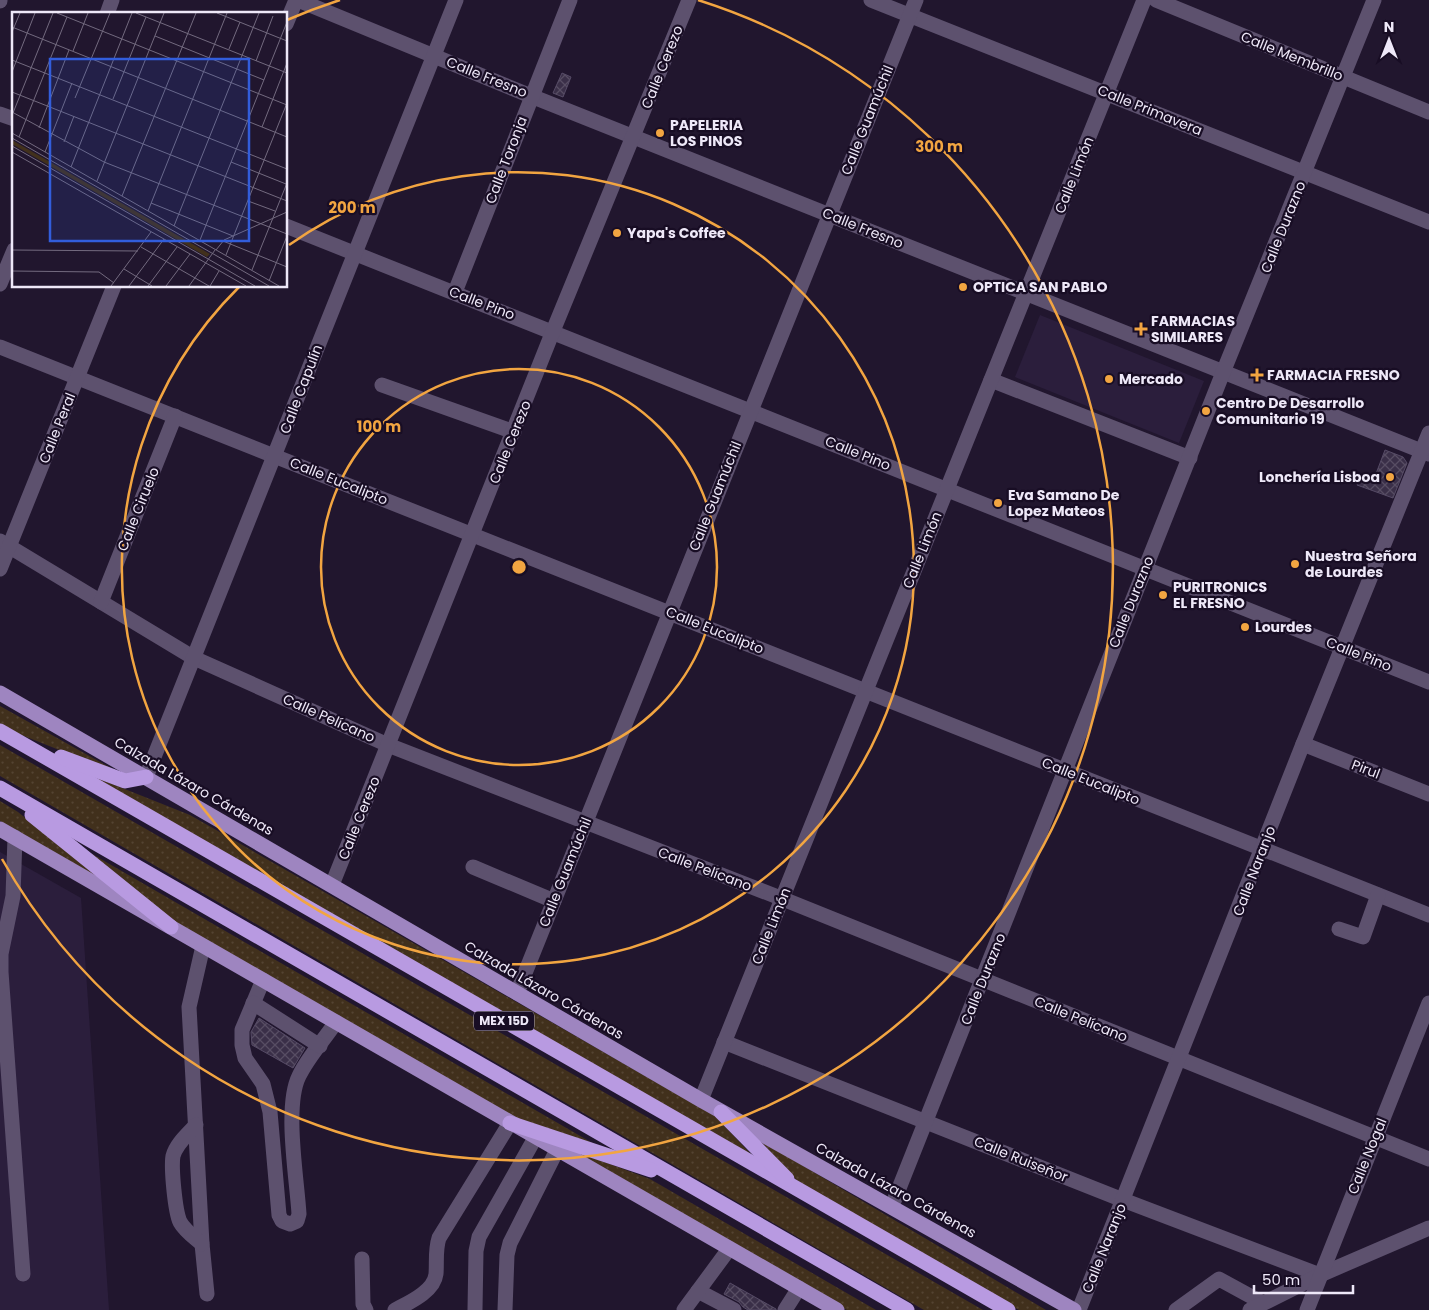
<svg xmlns="http://www.w3.org/2000/svg" width="1429" height="1310" font-family="Poppins,sans-serif">
  <defs>
    <pattern id="grass-dots" width="8" height="8" patternUnits="userSpaceOnUse" patternTransform="scale(1.25)"><rect width="8" height="8" fill="#41301c"/><path d="M2 2h.1M6 6h.1" fill="none" stroke="#544432" stroke-width="1.8" stroke-linecap="round"/></pattern>
    <pattern id="building-cross-hatch" width="8" height="8" patternUnits="userSpaceOnUse" patternTransform="scale(1.25)"><rect width="8" height="8" fill="#3a2f48"/><path d="M0 0l8 8M0 8l8-8" fill="none" stroke="#574d63"/></pattern>
  </defs>
  <rect width="100%" height="100%" fill="#21162e"/>
  <g fill="#2b1e3c">
    <polygon points="1040,315 1204,381 1179,443 1015,377"/>
    <polygon points="0,852 81,898 109,1310 0,1310"/>
  </g>
  <g fill="url(#grass-dots)">
    <polygon points="0,706 127,777 14,732 0,724"/>
    <polygon points="0,745 983,1310 924,1310 0,776"/>
    <polygon points="77,770 190,815 715,1116 762,1166"/>
    <polygon points="0,801 18,812 103,881 0,821"/>
    <polygon points="87,851 608,1152 511,1117 172,922"/>
    <polygon points="758,1139 1046,1310 1019,1310 807,1191"/>
    <polygon points="561,1146 650,1179 876,1310 847,1310"/>
  </g>
  <g fill="url(#building-cross-hatch)" stroke="#564b66">
    <polygon points="562,73 571,77 563,97 553,93"/>
    <polygon points="1385,450 1403,457 1407,463 1393,498 1357,485 1361,475 1374,479"/>
    <polygon points="259,1018 305,1048 293,1068 252,1045 251,1032"/>
    <polygon points="730,1283 776,1309 776,1310 748,1310 743,1307 739,1302 724,1294"/>
  </g>
  <g fill="none" stroke-linecap="round" stroke-linejoin="round">
    <g stroke="#5d516e" stroke-width="15">
      <polyline points="298,0 531,96 1429,454"/>
      <polyline points="871,0 1429,222"/>
      <polyline points="1156,0 1429,112"/>
      <polyline points="0,1 0,0"/>
      <polyline points="107,14 112,0"/>
      <polyline points="286,24 296,0"/>
      <polyline points="0,114 14,119"/>
      <polyline points="286,226 1429,682"/>
      <polyline points="0,284 14,250"/>
      <polyline points="455,292 570,0"/>
      <polyline points="0,347 1429,915"/>
      <polyline points="991,380 1190,458"/>
      <polyline points="382,385 514,432"/>
      <polyline points="0,541 194,658 388,745 783,899 1429,1159"/>
      <polyline points="0,569 114,286"/>
      <polyline points="101,602 175,416"/>
      <polyline points="1303,744 1429,794"/>
      <polyline points="146,777 456,0"/>
      <polyline points="15,837 13,896 1,954 1,972 23,1274"/>
      <polyline points="473,867 554,901"/>
      <polyline points="332,885 553,331 689,0"/>
      <polyline points="1339,929 1363,937 1378,895"/>
      <polyline points="203,946 189,1007 202,1244 207,1294"/>
      <path d="M263 980 242 1030V1045L245 1058 263 1084 270 1112 279 1215 282 1221 290 1224 297 1221 299 1214C297 1179 284 1106 299 1076 308 1057 324 1040 336 1022"/>
      <polyline points="517,993 916,0"/>
      <polyline points="253,1003 320,1046"/>
      <polyline points="724,1042 1123,1200 1320,1275"/>
      <polyline points="701,1100 1144,0"/>
      <path d="M196 1125C188 1134 176 1144 173 1156 171 1168 175 1211 180 1222 185 1231 194 1237 202 1244"/>
      <polyline points="892,1206 1224,370 1374,0"/>
      <polyline points="362,1259 363,1304 366,1310"/>
      <polyline points="698,1291 734,1310"/>
      <path d="M395 1310C408 1303 434 1292 436 1274 437 1262 435 1250 439 1238L510 1123"/>
      <polyline points="475,1310 476,1251 479,1237 535,1138"/>
      <polyline points="505,1310 507,1255 510,1243 557,1150"/>
      <polyline points="684,1310 729,1249"/>
      <polyline points="785,1310 799,1288"/>
      <polyline points="1079,1310 1303,744 1429,433"/>
      <polyline points="1176,1310 1219,1279 1263,1303"/>
      <polyline points="1250,1310 1320,1275 1429,1228"/>
      <polyline points="1307,1310 1429,1003"/>
    </g>
    <g stroke="#9e85c0" stroke-width="15">
      <polyline points="0,693 701,1100 1074,1310"/>
      <polyline points="0,829 837,1310"/>
    </g>
    <g stroke="#b89ae1" stroke-width="15">
      <polyline points="0,731 1008,1310"/>
      <polyline points="61,757 125,781 146,777"/>
      <polyline points="0,788 907,1310"/>
      <polyline points="32,815 171,927"/>
      <polyline points="721,1112 787,1179"/>
      <polyline points="510,1123 651,1170"/>
    </g>
  </g>
  <g fill="none" stroke="#f2a541" stroke-width="2.5">
    <circle cx="519" cy="567" r="198"/>
    <path d="M289 245A396 396 0 1 1 239 287"/>
    <path d="M287 20A594 594 0 0 1 340 0M698 0A594 594 0 1 1 2 859"/>
  </g>
  <g fill="#f2a541" stroke="#180d24" stroke-width="2">
    <circle cx="660" cy="133" r="5"/>
    <circle cx="617" cy="233" r="5"/>
    <circle cx="963" cy="287" r="5"/>
    <path d="M1138.5 321.5h5v5h5v5h-5v5h-5v-5h-5v-5h5z"/>
    <path d="M1254.5 367.5h5v5h5v5h-5v5h-5v-5h-5v-5h5z"/>
    <circle cx="1109" cy="379" r="5"/>
    <circle cx="1206" cy="411" r="5"/>
    <circle cx="1390" cy="477" r="5"/>
    <circle cx="998" cy="503" r="5"/>
    <circle cx="1295" cy="564" r="5"/>
    <circle cx="1163" cy="595" r="5"/>
    <circle cx="1245" cy="627" r="5"/>
  </g>
  <g text-anchor="middle" stroke-width="4.5" stroke-linejoin="round" paint-order="stroke">
    <rect fill="#180d24" stroke="#aea6b8" stroke-width="1" x="474" y="1011.5" width="60" height="19" rx="4"/>
    <g font-size="12" font-weight="bold" fill="#eee8f8">
      <text x="504" y="1025">MEX 15D</text>
    </g>
    <g font-size="14" fill="#eee8f8" stroke="#180d24">
      <text transform="translate(1292 56) rotate(22)" y="5">Calle Membrillo</text>
      <text transform="translate(662 67) rotate(-68)" y="5">Calle Cerezo</text>
      <text transform="translate(487 77) rotate(22)" y="5">Calle Fresno</text>
      <text transform="translate(1150 110) rotate(22)" y="5">Calle Primavera</text>
      <text transform="translate(867 120) rotate(-68)" y="5">Calle Guamúchil</text>
      <text transform="translate(506 160) rotate(-69)" y="5">Calle Toronja</text>
      <text transform="translate(1074 175) rotate(-68)" y="5">Calle Limón</text>
      <text transform="translate(1283 227) rotate(-68)" y="5">Calle Durazno</text>
      <text transform="translate(863 228) rotate(22)" y="5">Calle Fresno</text>
      <text transform="translate(482 303) rotate(21)" y="5">Calle Pino</text>
      <text transform="translate(301 389) rotate(-69)" y="5">Calle Capulín</text>
      <text transform="translate(57 428) rotate(-68)" y="5">Calle Peral</text>
      <text transform="translate(510 442) rotate(-68)" y="5">Calle Cerezo</text>
      <text transform="translate(858 453) rotate(22)" y="5">Calle Pino</text>
      <text transform="translate(339 481) rotate(22)" y="5">Calle Eucalipto</text>
      <text transform="translate(715 496) rotate(-68)" y="5">Calle Guamúchil</text>
      <text transform="translate(138 509) rotate(-68)" y="5">Calle Ciruelo</text>
      <text transform="translate(922 550) rotate(-68)" y="5">Calle Limón</text>
      <text transform="translate(1131 602) rotate(-68)" y="5">Calle Durazno</text>
      <text transform="translate(715 630) rotate(22)" y="5">Calle Eucalipto</text>
      <text transform="translate(1359 654) rotate(22)" y="5">Calle Pino</text>
      <text transform="translate(329 718) rotate(24)" y="5">Calle Pelícano</text>
      <text transform="translate(1366 769) rotate(21)" y="5">Pirul</text>
      <text transform="translate(1091 781) rotate(22)" y="5">Calle Eucalipto</text>
      <text transform="translate(194 786) rotate(30)" y="5">Calzada Lázaro Cárdenas</text>
      <text transform="translate(359 818) rotate(-68)" y="5">Calle Cerezo</text>
      <text transform="translate(705 869) rotate(21)" y="5">Calle Pelícano</text>
      <text transform="translate(1254 871) rotate(-69)" y="5">Calle Naranjo</text>
      <text transform="translate(565 872) rotate(-68)" y="5">Calle Guamúchil</text>
      <text transform="translate(771 926) rotate(-68)" y="5">Calle Limón</text>
      <text transform="translate(983 979) rotate(-68)" y="5">Calle Durazno</text>
      <text transform="translate(544 990) rotate(30)" y="5">Calzada Lázaro Cárdenas</text>
      <text transform="translate(1081 1019) rotate(22)" y="5">Calle Pelícano</text>
      <text transform="translate(1367 1156) rotate(-68)" y="5">Calle Nogal</text>
      <text transform="translate(1021 1159) rotate(22)" y="5">Calle Ruiseñor</text>
      <text transform="translate(896 1190) rotate(29)" y="5">Calzada Lázaro Cárdenas</text>
      <text transform="translate(1104 1248) rotate(-68)" y="5">Calle Naranjo</text>
    </g>
    <g font-size="14" font-weight="bold" fill="#eee8f8" stroke="#180d24" text-anchor="start">
      <text x="670" y="130">PAPELERIA<tspan x="670" dy="16">LOS PINOS</tspan></text>
      <text x="627" y="238">Yapa's Coffee</text>
      <text x="973" y="292">OPTICA SAN PABLO</text>
      <text x="1151" y="326">FARMACIAS<tspan x="1151" dy="16">SIMILARES</tspan></text>
      <text x="1267" y="380">FARMACIA FRESNO</text>
      <text x="1119" y="384">Mercado</text>
      <text x="1216" y="408">Centro De Desarrollo<tspan x="1216" dy="16">Comunitario 19</tspan></text>
      <text x="1380" y="482" text-anchor="end">Lonchería Lisboa</text>
      <text x="1008" y="500">Eva Samano De<tspan x="1008" dy="16">Lopez Mateos</tspan></text>
      <text x="1305" y="561">Nuestra Señora<tspan x="1305" dy="16">de Lourdes</tspan></text>
      <text x="1173" y="592">PURITRONICS<tspan x="1173" dy="16">EL FRESNO</tspan></text>
      <text x="1255" y="632">Lourdes</text>
    </g>
  </g>
  <g transform="translate(12 12)">
    <rect width="275" height="275" fill="#21162e"/>
    <path d="M0 128 198 242 195 245 0 132Z" fill="#41301c"/>
    <path fill="none" stroke="#736a7f" stroke-width="1" d="M45 1 275 93M124 1 275 61M205 1 275 29M0 15 275 125M0 20 8 1M143 24 252 68M217 37 228 10M61 39 76 1M0 48 275 157M244 49 261 4M0 60 23 1M0 80 275 189M63 86 98 1M101 87 134 5M0 100 92 150 275 222M1 101 41 1M250 115 275 51M27 116 57 38M0 121 267 274M7 125 55 5M0 126 257 274M52 130 62 104M0 134 243 274M0 140 234 274M33 140 60 71M219 150 274 172M59 155 120 1M85 169 152 1M110 184 184 1M236 189 263 199M139 191 221 224M136 199 215 1M162 214 247 1M188 228 275 10M211 229 275 255M129 235 197 274M0 238 126 239M204 238 212 228 275 200M214 243 275 91M112 257 140 274M240 258 275 171M0 259 87 260 102 271M257 269 275 224M99 274 139 220M117 274 152 227M136 274 165 235M154 274 178 242M177 274 203 238M198 274 207 259"/>
    <path fill="#325ddb" fill-opacity="0.15" stroke="#325ddb" stroke-width="2.5" d="M38 47H237V229H38Z"/>
    <rect width="275" height="275" fill="none" stroke="#eee8f8" stroke-width="2.5"/>
  </g>
  <circle cx="519" cy="567" r="8" fill="#f2a541" stroke="#180d24" stroke-width="2.5"/>
  <g font-size="15" text-anchor="middle" font-weight="bold" fill="#f2a541" stroke="#180d24" stroke-width="4.5" stroke-linejoin="round" paint-order="stroke">
    <text x="939" y="152">300 m</text>
    <text x="352" y="213">200 m</text>
    <text x="379" y="432">100 m</text>
  </g>
  <g transform="translate(1389 40)" stroke="#180d24" stroke-width="4" paint-order="stroke">
  <path d="M0-4L9 19L0 12L-9 19Z" fill="#eee8f8"/>
  <text y="-8" font-size="14" font-weight="bold" text-anchor="middle" fill="#eee8f8">N</text>
  </g>
  <path d="M1254 1285v8h99v-8" fill="none" stroke="#eee8f8" stroke-width="2.5"/>
  <text x="1262" y="1285" font-size="15" fill="#eee8f8" stroke="#180d24" stroke-width="4" paint-order="stroke">50 m</text>
</svg>
